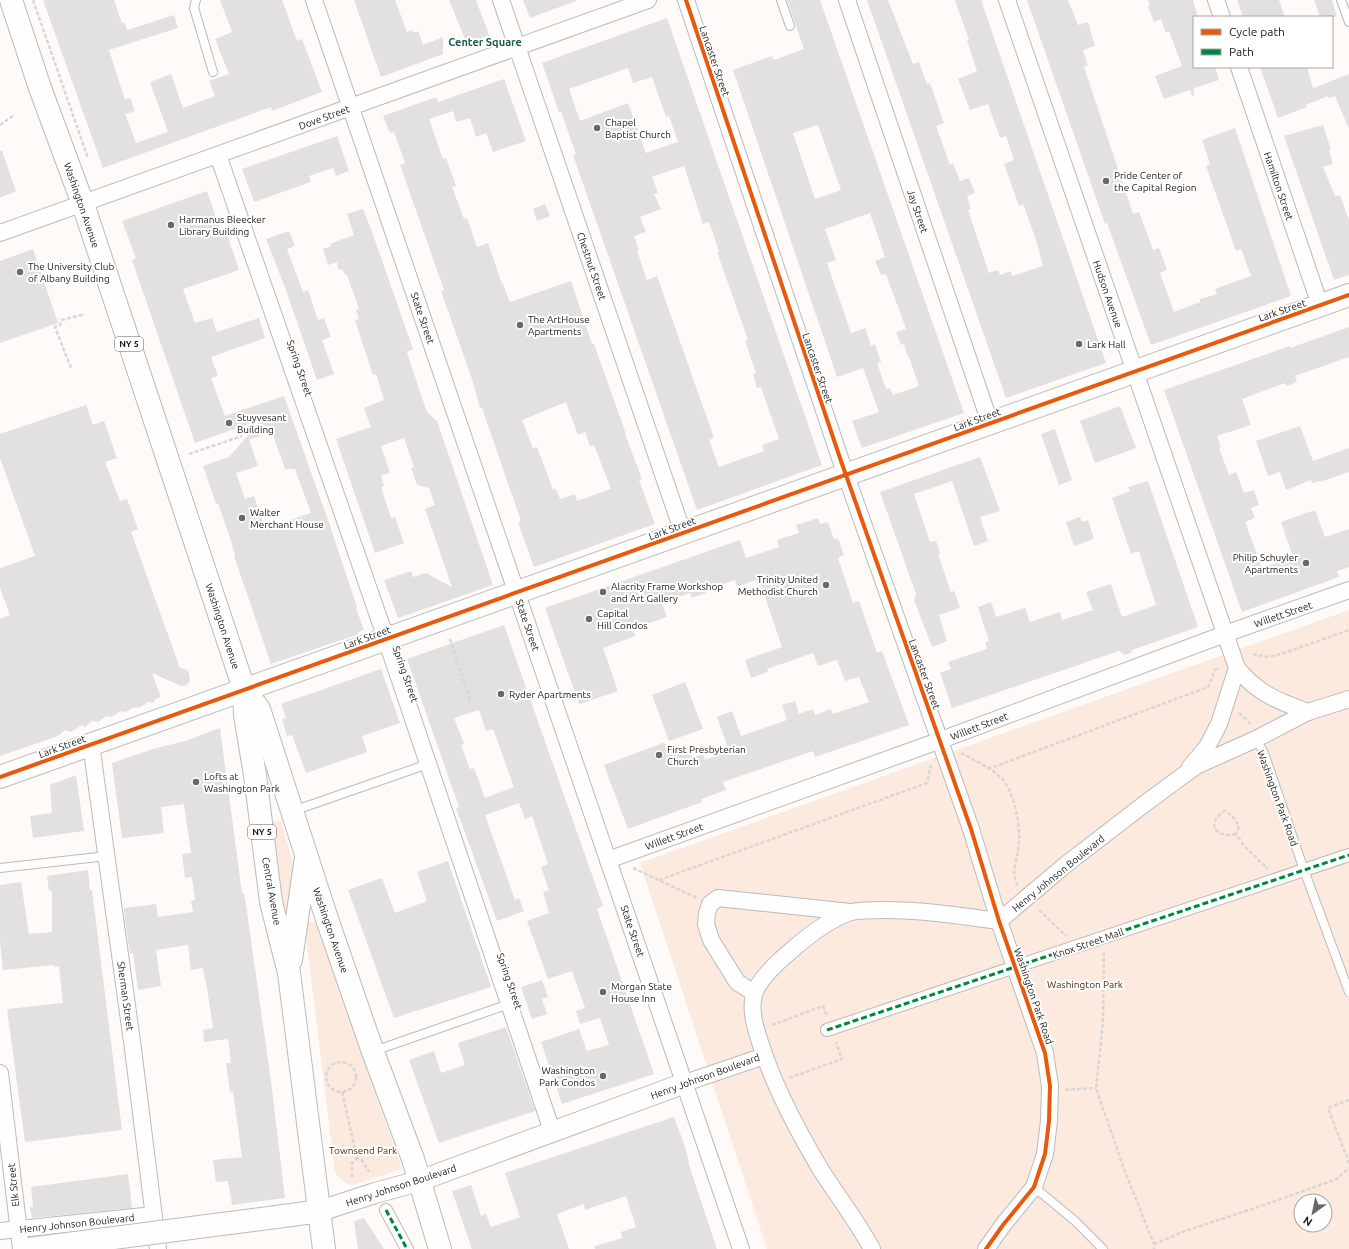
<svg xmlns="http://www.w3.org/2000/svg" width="1349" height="1249" font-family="Ubuntu,sans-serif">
  <rect width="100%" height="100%" fill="#fdfaf8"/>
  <g fill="#fceade" fill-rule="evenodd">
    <path d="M1349 610V1249H767L640 863ZM1301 1201H1325V1225H1301Z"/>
    <polygon points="281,821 293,864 293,877 288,913 282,914 270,822"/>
    <path d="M307 921 316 923 318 928 402 1169 353 1185C344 1183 340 1179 335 1172L305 929Z"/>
  </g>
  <g fill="#e3e1e0" fill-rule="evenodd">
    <polygon points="43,0 114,0 122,23 124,22 127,30 174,15 178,28 109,50 125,100 130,98 135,111 125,114 136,143 168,132 150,82 171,74 183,108 215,96 209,81 229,74 215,39 232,32 220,0 282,0 297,41 302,39 322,92 272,111 271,107 103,168"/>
    <polygon points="354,0 395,0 407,32 412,30 413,33 418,31 423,45 443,37 443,54 381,77"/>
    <polygon points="449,0 476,0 489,35 467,44"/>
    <polygon points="523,0 576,0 576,1 530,18"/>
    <path d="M787 0H820L964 413 862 448 852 421 879 412 863 368 837 377 733 70 772 56 774 60 804 49ZM818 125 841 190 815 199 793 133ZM870 213 885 257 875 261 881 275 886 274 906 329 896 332 901 345 904 344 908 357H909L919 386 893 395 890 388 886 389 877 363 881 362 875 344 871 346 865 328 851 333 827 263 836 260 825 229Z"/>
    <polygon points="867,0 888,0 913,64 919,62 927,84 930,83 944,123 936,126 950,165 953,163 960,181 969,178 975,193 967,196 971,209 968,210 989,273 998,270 1000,275 1011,271 1012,276 1043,266 1036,240 1023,204 1019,206 1004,164 1014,160 1006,136 1000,138 988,104 970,110 958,79 977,71 967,40 969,40 955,0 981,0 1106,363 1006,398"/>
    <polygon points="1027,0 1068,0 1078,25 1088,22 1095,46 1083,50 1088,65 1084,67 1133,214 1139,212 1153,250 1159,248 1167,270 1160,273 1174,312 1200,302 1200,299 1217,294 1215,289 1251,276 1241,249 1236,251 1206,166 1210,164 1202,140 1235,128 1291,296 1151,345 1107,223 1105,224"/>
    <polygon points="1148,0 1193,0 1198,17 1194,17 1194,67 1215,67 1219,80 1194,88 1194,95 1192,96 1190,90 1164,99 1155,76 1182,66 1169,31 1166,33 1161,19 1154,22 1148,6 1150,5"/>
    <polygon points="1237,0 1279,0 1285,17 1243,17"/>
    <polygon points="1314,0 1332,0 1337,17 1320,17"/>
    <path d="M667 18 822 465 697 510 573 155 576 154 561 112H559L542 63ZM628 68 633 83 652 77 666 117 669 116 678 142 646 153 628 103 580 121 569 89ZM684 166 703 224 709 222 719 251 717 252 722 266 748 340 745 341 756 373 753 374 757 388 761 387 779 439 762 445 764 451 719 467 709 440 714 438 657 276 647 280 637 251 639 250 634 236 646 232 640 217 661 209 654 194 658 193 652 177Z"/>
    <polygon points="1260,67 1307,67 1313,88 1349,74 1349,129 1335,96 1329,98 1328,96 1306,105 1307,107 1278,118"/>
    <path d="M504 79 526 141 493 152 486 133 476 137 470 118 456 122 453 111 429 119 443 159 446 158 456 186 452 187 464 219 467 218 477 247 488 243 502 284H503L510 302 571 281 592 344H594L626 434H625L642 479 639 480 655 524 534 567 518 522 521 521 482 408H480L472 379 441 291 444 290 400 165 405 163 394 132 390 133 383 116 436 97 438 102ZM566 402 578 435 585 432 590 446 594 445 611 489 577 501 575 494 560 499 556 489 553 490 537 447 533 448 522 420Z"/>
    <polygon points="1323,125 1331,150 1329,150 1333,164 1323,167 1335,196 1340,195 1349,220 1349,275 1334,280 1284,136"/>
    <polygon points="337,136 349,171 336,176 333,168 309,176 311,182 254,202 242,169"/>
    <polygon points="0,151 2,151 16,191 0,198"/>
    <path d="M207 191 220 229 225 228 239 270 183 289 195 323 212 318 217 332 259 318 265 338 211 357 218 376 211 378 225 416 284 396 329 523 357 607 356 608 364 630 358 632 359 634 271 664 234 556H235L231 541 218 503 216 504 203 466 229 457 262 419 195 443 132 260 136 258 122 221ZM272 432 285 469H295L311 513 265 528 254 496 245 499 236 473 258 466 249 440Z"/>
    <polygon points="545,204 550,216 537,221 533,209"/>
    <polygon points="363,209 371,229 413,349 407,352 419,389 427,412 437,421 493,585 398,618 384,580 411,571 413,577 426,573 452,587 425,509 435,505 429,488 417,485 411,468 414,467 404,438 381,446 390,473 381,475 384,486 381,487 391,518 395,517 404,543 375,553 336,439 371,427 364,408 384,400 376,374 373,375 355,320 359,319 356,310 359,309 347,275 345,275 343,270 338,269 337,262 328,265 323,249 331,246 330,244 354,235 347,214"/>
    <polygon points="289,231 295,246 287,249 303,292 308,290 318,320 324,318 331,337 322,340 334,374 317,380 286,290 266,239"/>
    <polygon points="33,249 58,323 0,343 0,261"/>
    <polygon points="1349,327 1349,357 1295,376 1297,382 1286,386 1285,383 1242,399 1251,425 1217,436 1221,447 1219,448 1229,475 1236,472 1244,493 1254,490 1259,505 1251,508 1255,518 1245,522 1262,568 1293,557 1281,522 1315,510 1325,537 1349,529 1349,567 1337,571 1339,577 1242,612 1164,390 1290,346 1290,348"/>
    <polygon points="86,405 93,425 104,421 117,458 105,462 120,501 127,499 138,529 131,532 180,668 187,670 189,673 190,680 187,685 181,686 152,673 161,697 155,699 154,703 148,702 139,708 134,707 126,712 120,711 112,717 106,716 98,722 92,721 85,727 82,725 71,732 65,730 58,736 0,756 0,619 10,615 0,588 0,568 35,556 0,458 0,434"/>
    <polygon points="1120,406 1136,448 1095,463 1080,421"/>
    <polygon points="1300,426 1313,461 1349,448 1349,472 1320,482 1320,481 1312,483 1311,480 1286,490 1280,472 1268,476 1256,441"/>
    <polygon points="1055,429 1072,480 1059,485 1041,434"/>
    <polygon points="980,457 1000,511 980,517 988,541 974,546 952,481 914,494 930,542 936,541 940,553 938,554 951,592 954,591 960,608 939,615 947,641 932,647 914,600 916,594 880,492"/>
    <polygon points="1148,481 1198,627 1132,650 1131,653 1125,655 1119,651 952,708 940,673 951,669 948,662 987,649 985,642 989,641 978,607 991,602 996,617 1025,608 1030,622 1060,612 1062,620 1093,610 1086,592 1111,584 1122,617 1156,605 1139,551 1131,554 1112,498 1130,491 1128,487"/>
    <polygon points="1080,517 1082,522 1088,520 1094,539 1074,546 1066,522"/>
    <polygon points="818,518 820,524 828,522 834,539 838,538 844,555 838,558 853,603 859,601 877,653 882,651 909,725 815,757 813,751 723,782 726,790 701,799 702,802 628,829 604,765 663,743 693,757 703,754 705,760 729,751 717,717 732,711 741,736 787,720 782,705 795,701 799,714 813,709 815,715 831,709 833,714 869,702 859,677 845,681 837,660 818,666 813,653 767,669 768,672 751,678 745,660 782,647 759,579 737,587 735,580 705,590 706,593 692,598 690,593 662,603 667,617 633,629 635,636 603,648 618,691 579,704 545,608 740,540 746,558 779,547 777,540 799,533 796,525"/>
    <path d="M504 625 603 906 597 909 654 1074 562 1104 541 1042 579 1029 587 1051 609 1045 600 1018 580 1024 576 1011 585 1008 572 971 548 979 527 921 549 913 543 892 549 890 541 867 548 864 532 816 525 819 519 803 485 815 515 900 519 898 524 911 497 921 456 808 459 807 407 659ZM479 710 486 731 493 729 514 787 485 798 474 768 470 769 461 745 464 744 454 718Z"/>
    <polygon points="381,669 400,723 362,736 367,752 306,773 292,735 287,736 282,719 286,718 281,704"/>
    <polygon points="685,682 703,729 669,741 652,695"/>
    <polygon points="220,728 242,893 244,893 246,905 271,1081 285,1198 232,1205 228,1181 216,1182 213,1160 242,1157 233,1091 230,1092 226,1063 231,1063 228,1039 204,1042 203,1030 213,1028 206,981 205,981 203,968 191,970 188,945 156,950 161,986 138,990 133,953 130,953 125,921 124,908 156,904 158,917 193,912 191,901 195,900 192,877 185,878 182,854 191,853 184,804 161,807 164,833 122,838 112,763 153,749 185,741"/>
    <polygon points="76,775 84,831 33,838 30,816 52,813 50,785"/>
    <polygon points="448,861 491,987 394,1018 348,890 382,878 395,913 427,901 417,872"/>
    <polygon points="88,870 90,890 92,890 122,1130 25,1142 7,1009 63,1003 59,966 54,967 54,965 3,970 0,942 0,885 21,882 29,934 52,932 52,891 49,891 47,876"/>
    <polygon points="542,980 548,997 542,999 547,1014 532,1019 521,987"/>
    <polygon points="506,1027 535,1111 439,1143 409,1060 434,1051 441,1073 465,1065 458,1043"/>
    <polygon points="674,1117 684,1144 689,1162 688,1162 717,1249 595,1249 595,1246 622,1238 621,1232 636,1227 626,1196 585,1210 584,1204 557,1214 569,1249 472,1249 452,1191 471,1185 481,1216 486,1214 491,1227 520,1217 505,1173"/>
    <polygon points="128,1174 132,1208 32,1218 30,1207 33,1207 31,1187"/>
    <polygon points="364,1218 384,1249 358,1249 354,1221"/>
  </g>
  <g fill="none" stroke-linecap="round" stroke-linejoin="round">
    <g stroke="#bcbab9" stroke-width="10">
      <g id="service">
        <polyline points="196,0 194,8 213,72"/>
        <polyline points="781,0 790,26"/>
        <polyline points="1341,0 1349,22"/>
        <polyline points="1256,739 1264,753 1304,870 1349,992"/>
        <polyline points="293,811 428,764"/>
        <polyline points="0,868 107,856"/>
        <polyline points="374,1051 509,1004"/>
        <polyline points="1034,1187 1075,1221 1103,1249"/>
      </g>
    </g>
    <g stroke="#bcbab9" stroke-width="14">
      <g id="pedestrian">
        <polyline points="827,1030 1349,855"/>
        <polyline points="386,1210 407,1249"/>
      </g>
    </g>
    <g stroke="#bcbab9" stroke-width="18">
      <g id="minor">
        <polyline points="314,0 741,1249"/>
        <polyline points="501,0 683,533"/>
        <polyline points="686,0 841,461 971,829 999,921 1045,1053 1050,1086 1049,1121 1045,1154 1034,1187 1003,1225 986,1249"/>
        <polyline points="847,0 990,423"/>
        <path d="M1007 0 1237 668C1258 694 1278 701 1308 712"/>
        <polyline points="1216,0 1222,17"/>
        <polyline points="1239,67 1320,305"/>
        <polyline points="218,155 382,627 552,1131"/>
        <polyline points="0,233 648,0"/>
        <polyline points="91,744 133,1049 158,1249"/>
        <polyline points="1190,767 1207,747 1219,724 1237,668"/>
        <polyline points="608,860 941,740 1225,634 1349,590"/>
        <polyline points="754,993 737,982 711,940 706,924 707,913 710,904 718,898 850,912"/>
        <polyline points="0,1073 21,1249"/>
        <polyline points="685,1083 764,1056"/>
        <polyline points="0,1231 153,1215"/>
        <path d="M872 1249C857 1221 838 1197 821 1170 797 1130 774 1087 760 1042 755 1027 750 1010 754 995 758 979 781 959 793 949 808 936 832 918 851 912 862 910 874 910 885 910 923 910 961 916 999 921L1064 866 1143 805 1196 766 1256 739 1308 712 1349 699"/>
      </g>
    </g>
    <g stroke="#bcbab9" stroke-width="22">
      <polyline id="tertiary" points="320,1211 375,1193 419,1181 685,1083"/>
    </g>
    <g stroke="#bcbab9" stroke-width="24">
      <polyline id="secondary" points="276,1217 320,1211"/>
    </g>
    <g stroke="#bcbab9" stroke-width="24">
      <g id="primary">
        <polyline points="11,0 40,88 83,204 244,689 259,709 327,919 373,1052 413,1159 440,1249"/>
        <polyline points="244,689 245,715 255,775 271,902 289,973 324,1249"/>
        <polyline points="0,777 1349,295"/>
        <polyline points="291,960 306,857"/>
      </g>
    </g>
    <g stroke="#d8d7d7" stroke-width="2.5" stroke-dasharray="4 2" stroke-linecap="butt">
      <polyline points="33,0 88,158"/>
      <polyline points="0,125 14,115"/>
      <polyline points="71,368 55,327 60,325 62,320 85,314"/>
      <polyline points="189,454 242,436"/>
      <polyline points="450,639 470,700"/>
      <polyline points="1253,654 1267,657 1281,654 1349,630"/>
      <polyline points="1239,713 1251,724"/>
      <path d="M961 753C972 759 989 767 998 775 1015 788 1022 830 1018 850 1016 862 1011 875 1018 886"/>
      <polyline points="988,769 1208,687 1215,670 1218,668"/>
      <path d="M1236 834C1217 839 1204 823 1225 811L1232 816 1239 826 1236 834 1244 846 1268 869"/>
      <polyline points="633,868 697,898"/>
      <polyline points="659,880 927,783 931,765"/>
      <polyline points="1039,910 1066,936"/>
      <polyline points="1104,952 1103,1022 1096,1088 1124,1169 1154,1244 1154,1249"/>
      <polyline points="772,1025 823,1006 827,1016"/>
      <circle cx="341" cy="1077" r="15"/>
      <polyline points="789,1078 842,1059 836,1042"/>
      <polyline points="1065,1090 1096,1088"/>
      <polyline points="342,1092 357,1158 361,1159 369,1172"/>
      <polyline points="1349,1100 1328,1108 1349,1163"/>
      <polyline points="352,1177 352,1163 357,1158"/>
      <polyline points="1154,1244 1185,1231 1267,1204 1337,1179 1349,1168"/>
    </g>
    <use href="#service" stroke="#fffefe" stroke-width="8"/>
    <use href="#pedestrian" stroke="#fffefe" stroke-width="12"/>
    <use href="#minor" stroke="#fffefe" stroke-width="16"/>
    <use href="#tertiary" stroke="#fffefe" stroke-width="20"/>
    <use href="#secondary" stroke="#fffefe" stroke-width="22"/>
    <use href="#primary" stroke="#fffefe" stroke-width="22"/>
    <g stroke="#bcbab9" stroke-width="24" stroke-linecap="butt">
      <polyline id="secondary-bridge" points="29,1249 276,1217"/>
    </g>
    <use href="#secondary-bridge" stroke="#fffefe" stroke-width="22"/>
    <g stroke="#00873e" stroke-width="3" stroke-dasharray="6 3" stroke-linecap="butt">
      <polyline points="827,1030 1349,855"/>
      <polyline points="386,1210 407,1249"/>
    </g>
    <g stroke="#fff" stroke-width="6">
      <g id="cycleway">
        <polyline points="686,0 841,461 971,829 999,921 1045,1053 1050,1086 1049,1121 1045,1154 1034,1187 1003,1225 986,1249"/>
        <polyline points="0,777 1349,295"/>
      </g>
    </g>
    <use href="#cycleway" stroke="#e8590c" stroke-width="4"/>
  </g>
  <g fill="#6b6968" stroke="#fff" stroke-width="1.5">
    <circle cx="597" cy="128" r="4"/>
    <circle cx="1106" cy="181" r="4"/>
    <circle cx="171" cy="225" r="4"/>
    <circle cx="20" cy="272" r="4"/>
    <circle cx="520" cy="325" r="4"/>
    <circle cx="1079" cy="344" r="4"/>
    <circle cx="229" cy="423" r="4"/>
    <circle cx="242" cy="518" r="4"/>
    <circle cx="1306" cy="563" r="4"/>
    <circle cx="826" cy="585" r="4"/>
    <circle cx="603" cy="592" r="4"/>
    <circle cx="589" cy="619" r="4"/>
    <circle cx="501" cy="694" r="4"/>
    <circle cx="659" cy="755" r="4"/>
    <circle cx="196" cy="782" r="4"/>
    <circle cx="603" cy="992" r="4"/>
    <circle cx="603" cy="1076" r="4"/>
  </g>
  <g text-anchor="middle" stroke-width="4" stroke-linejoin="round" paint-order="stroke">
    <g fill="#fff" stroke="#615f5f" stroke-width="1">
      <rect x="115" y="337" width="28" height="14" rx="3"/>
      <rect x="248" y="825" width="28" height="14" rx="3"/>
    </g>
    <g font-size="9" font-weight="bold" fill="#1d1b1a">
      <text x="129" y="347">NY 5</text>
      <text x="262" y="835">NY 5</text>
    </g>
    <g font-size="10" fill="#1d1b1a" stroke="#fff">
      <text transform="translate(715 61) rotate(71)" y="4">Lancaster Street</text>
      <text transform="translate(324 117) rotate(-20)" y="4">Dove Street</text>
      <text transform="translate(1279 186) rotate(71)" y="4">Hamilton Street</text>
      <text transform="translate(82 205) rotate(71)" y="4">Washington Avenue</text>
      <text transform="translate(918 211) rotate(71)" y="4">Jay Street</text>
      <text transform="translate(592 266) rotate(71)" y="4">Chestnut Street</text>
      <text transform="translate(1108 294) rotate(71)" y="4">Hudson Avenue</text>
      <text transform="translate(1282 310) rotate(-19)" y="4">Lark Street</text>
      <text transform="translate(423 318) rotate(71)" y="4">State Street</text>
      <text transform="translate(300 368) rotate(71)" y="4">Spring Street</text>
      <text transform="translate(818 368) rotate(71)" y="4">Lancaster Street</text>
      <text transform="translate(977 419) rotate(-20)" y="4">Lark Street</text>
      <text transform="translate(672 528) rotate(-20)" y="4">Lark Street</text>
      <text transform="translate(1283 614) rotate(-19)" y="4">Willett Street</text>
      <text transform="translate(528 625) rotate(71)" y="4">State Street</text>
      <text transform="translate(223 626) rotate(72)" y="4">Washington Avenue</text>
      <text transform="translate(367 637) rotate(-20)" y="4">Lark Street</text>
      <text transform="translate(406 674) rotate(71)" y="4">Spring Street</text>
      <text transform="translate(925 674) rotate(70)" y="4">Lancaster Street</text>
      <text transform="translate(979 726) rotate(-21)" y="4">Willett Street</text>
      <text transform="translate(62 746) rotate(-20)" y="4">Lark Street</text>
      <text transform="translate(1278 798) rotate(70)" y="4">Washington Park Road</text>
      <text transform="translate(674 836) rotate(-20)" y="4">Willett Street</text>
      <text transform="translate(1058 873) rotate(-39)" y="4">Henry Johnson Boulevard</text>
      <text transform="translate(272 891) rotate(80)" y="4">Central Avenue</text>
      <text transform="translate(331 930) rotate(71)" y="4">Washington Avenue</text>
      <text transform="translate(633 931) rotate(71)" y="4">State Street</text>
      <text transform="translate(1088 943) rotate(-19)" y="4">Knox Street Mall</text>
      <text transform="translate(510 981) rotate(71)" y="4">Spring Street</text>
      <text transform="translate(126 996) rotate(82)" y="4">Sherman Street</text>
      <text transform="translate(1034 996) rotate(71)" y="4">Washington Park Road</text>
      <text transform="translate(705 1076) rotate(-20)" y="4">Henry Johnson Boulevard</text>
      <text transform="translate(13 1185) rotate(-96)" y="4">Elk Street</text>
      <text transform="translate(401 1185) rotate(-18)" y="4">Henry Johnson Boulevard</text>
      <text transform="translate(77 1223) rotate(-6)" y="4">Henry Johnson Boulevard</text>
    </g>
    <g font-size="10" fill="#1d1b1a" stroke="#fff" text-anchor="start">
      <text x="605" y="126">Chapel<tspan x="605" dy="12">Baptist Church</tspan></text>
      <text x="1114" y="179">Pride Center of<tspan x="1114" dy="12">the Capital Region</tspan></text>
      <text x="179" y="223">Harmanus Bleecker<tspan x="179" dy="12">Library Building</tspan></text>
      <text x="28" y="270">The University Club<tspan x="28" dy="12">of Albany Building</tspan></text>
      <text x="528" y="323">The ArtHouse<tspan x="528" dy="12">Apartments</tspan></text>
      <text x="1087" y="348">Lark Hall</text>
      <text x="237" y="421">Stuyvesant<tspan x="237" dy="12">Building</tspan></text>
      <text x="250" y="516">Walter<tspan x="250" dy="12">Merchant House</tspan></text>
      <text x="1298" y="561" text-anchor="end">Philip Schuyler<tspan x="1298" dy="12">Apartments</tspan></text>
      <text x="818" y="583" text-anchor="end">Trinity United<tspan x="818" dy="12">Methodist Church</tspan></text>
      <text x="611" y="590">Alacrity Frame Workshop<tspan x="611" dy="12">and Art Gallery</tspan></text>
      <text x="597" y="617">Capital<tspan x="597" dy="12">Hill Condos</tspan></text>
      <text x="509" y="698">Ryder Apartments</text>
      <text x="667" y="753">First Presbyterian<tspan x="667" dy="12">Church</tspan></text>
      <text x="204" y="780">Lofts at<tspan x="204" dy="12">Washington Park</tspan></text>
      <text x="611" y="990">Morgan State<tspan x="611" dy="12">House Inn</tspan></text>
      <text x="595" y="1074" text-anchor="end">Washington<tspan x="595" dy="12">Park Condos</tspan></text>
    </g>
    <g font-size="10" fill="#502a0e" stroke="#fff">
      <text x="1085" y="988">Washington Park</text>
      <text x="363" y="1154">Townsend Park</text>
    </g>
    <g font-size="11" font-weight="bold" fill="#235a51" stroke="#fff">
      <text x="485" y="46">Center Square</text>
    </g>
  </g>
  <rect x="1193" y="16" width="140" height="52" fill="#ffffff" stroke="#a5a4a3"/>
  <rect x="1201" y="29" width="20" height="6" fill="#e8590c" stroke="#a5a4a3"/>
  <text x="1229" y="36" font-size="12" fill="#1d1b1a">Cycle path</text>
  <rect x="1201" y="49" width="20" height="6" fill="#00873e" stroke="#a5a4a3"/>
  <text x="1229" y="56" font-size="12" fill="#1d1b1a">Path</text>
  <g transform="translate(1313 1213) rotate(213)"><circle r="19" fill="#ffffff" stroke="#a5a4a3"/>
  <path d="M0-3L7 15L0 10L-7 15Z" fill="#6b6968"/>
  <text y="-6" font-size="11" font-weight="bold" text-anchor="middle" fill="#1d1b1a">N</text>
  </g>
</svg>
